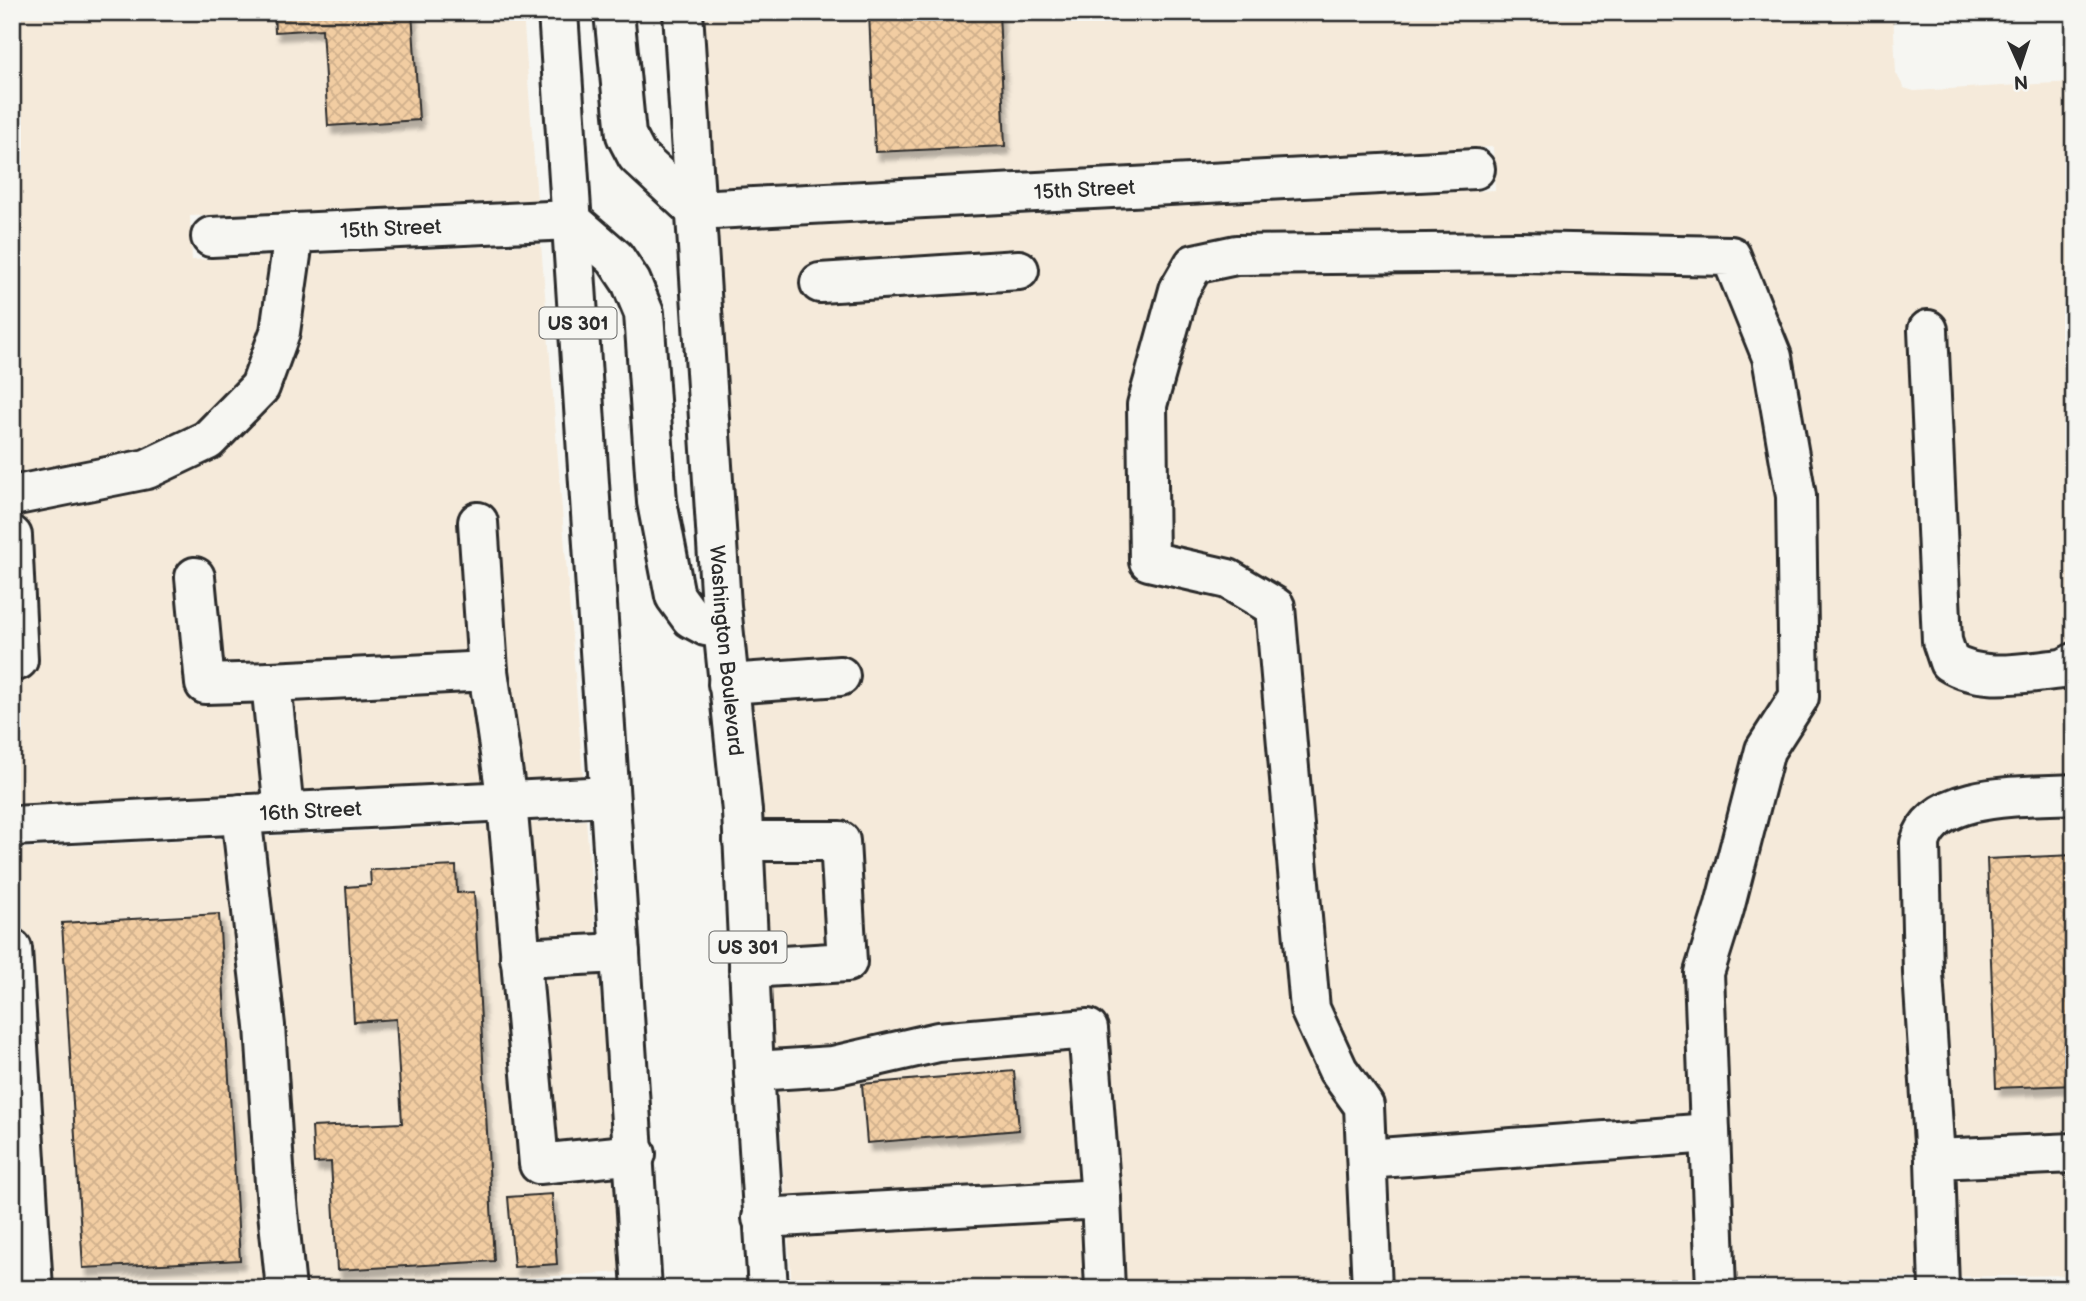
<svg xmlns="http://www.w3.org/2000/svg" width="2086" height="1301" font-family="'Balsamiq Sans',sans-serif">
  <defs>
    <pattern id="building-cross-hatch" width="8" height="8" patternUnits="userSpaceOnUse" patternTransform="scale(1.75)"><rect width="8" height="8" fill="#f2cda2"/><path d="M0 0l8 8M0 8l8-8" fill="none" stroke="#d0b08c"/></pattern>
    <filter id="shadow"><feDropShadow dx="4.5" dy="8" stdDeviation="2" flood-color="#0004"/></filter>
  </defs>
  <rect width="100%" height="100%" fill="#f6f6f2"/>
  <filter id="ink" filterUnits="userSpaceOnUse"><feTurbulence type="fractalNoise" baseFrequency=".0143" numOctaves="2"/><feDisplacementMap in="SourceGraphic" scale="14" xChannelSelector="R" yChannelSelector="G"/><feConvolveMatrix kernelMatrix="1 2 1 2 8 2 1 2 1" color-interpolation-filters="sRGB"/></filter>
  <g filter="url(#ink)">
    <g fill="#f5eada">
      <polygon points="12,12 523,12 537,200 190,216 192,260 541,244 583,776 12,805"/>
      <polygon points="703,12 1893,12 1896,73 1904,88 1914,91 2074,82 2074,1275 1730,1280 1531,1289 792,1289 769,971 761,811 747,679 745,611 742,610 716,231 1495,190 1493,147 713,187"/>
      <polygon points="586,820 604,1042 611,1092 622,1272 345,1289 12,1289 12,849"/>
    </g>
    <g fill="url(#building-cross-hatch)" stroke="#2b2b2b" stroke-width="2" filter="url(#shadow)">
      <polygon points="274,12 412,12 419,120 328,126 322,29 275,32"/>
      <polygon points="869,12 999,12 1005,146 875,152"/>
      <polygon points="2074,855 2074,1085 1996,1088 1987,859"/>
      <polygon points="456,866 457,893 474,892 494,1261 337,1270 331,1162 314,1163 312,1127 402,1123 396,1019 354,1022 346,887 371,885 370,870"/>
      <polygon points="219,914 240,1260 83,1268 62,923"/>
      <polygon points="1014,1071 1019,1130 867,1143 862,1084"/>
      <polygon points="552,1194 557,1264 514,1267 508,1197"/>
    </g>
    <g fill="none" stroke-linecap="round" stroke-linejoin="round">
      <g stroke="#2b2b2b" stroke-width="44">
        <g id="minor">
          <path id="s1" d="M695 210 1475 169"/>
          <path id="s2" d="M211 237 571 220"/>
          <polyline points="820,283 1019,270"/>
          <path d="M1928 330 1942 641 1949 662C1982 683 2026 672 2063 669L2074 663"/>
          <polyline points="12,496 147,469 208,440 260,387 280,332 294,234"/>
          <polyline points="478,522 488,671"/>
          <polyline points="12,536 18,660"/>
          <polyline points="195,577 205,684 271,682"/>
          <polyline points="728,684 840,676"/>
          <polyline points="284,812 271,682 488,671 507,802 539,1164 636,1154"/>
          <polyline points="241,814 265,1026 275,1183 286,1289"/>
          <path id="s3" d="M12 826 609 796"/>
          <polyline points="743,841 840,841 847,962 749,968"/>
          <polyline points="12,949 33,1289"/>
          <polyline points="520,958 620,953"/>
          <polyline points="754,1071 833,1066 938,1042 1088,1029 1101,1199"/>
          <polyline points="1367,1159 1710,1133"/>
          <path d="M1935 1159 1923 973 1920 843C1934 790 2030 797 2074 794"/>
          <polyline points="762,1218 1101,1199 1105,1289"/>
          <polyline points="1372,1289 1364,1106 1338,1070 1310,1009 1275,607 1228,579 1149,561 1147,405 1179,290 1194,264 1236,255 1518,252 1731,256 1772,357 1796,496 1799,697 1765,750 1724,909 1704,973 1716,1289"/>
          <polyline points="1939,1289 1935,1159 2074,1153"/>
        </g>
      </g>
      <g stroke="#2b2b2b" stroke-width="44">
        <g id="major">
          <polyline points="558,12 642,1289"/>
          <polyline points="614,12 626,135 637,156 695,210"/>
          <path id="s4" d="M683 12 721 606 742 811 754 1071 768 1289"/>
          <polyline points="571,220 615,258 631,282 644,313 657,502 675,596 691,618 706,626 723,629"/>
        </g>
      </g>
      <use href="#minor" stroke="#f6f6f2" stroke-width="38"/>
      <use href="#major" stroke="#f6f6f2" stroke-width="38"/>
    </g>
  </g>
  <g text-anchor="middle" stroke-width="7" stroke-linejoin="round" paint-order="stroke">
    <g fill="#f6f6f2" stroke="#686867" stroke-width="2">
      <rect x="539.5" y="307.5" width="77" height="31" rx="5"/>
      <rect x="709.5" y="931.5" width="77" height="31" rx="5"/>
    </g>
    <g font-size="19" font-weight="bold" fill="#2b2b2b">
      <text x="578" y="330">US 301</text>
      <text x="748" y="954">US 301</text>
    </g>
    <g font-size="21" fill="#2b2b2b" stroke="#f6f6f2">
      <text dy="7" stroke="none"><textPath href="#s1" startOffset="390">15th Street</textPath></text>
      <text dy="7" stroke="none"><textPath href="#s2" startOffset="180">15th Street</textPath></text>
      <text dy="7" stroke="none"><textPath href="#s4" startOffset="640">Washington Boulevard</textPath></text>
      <text dy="7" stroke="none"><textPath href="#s3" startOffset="299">16th Street</textPath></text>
    </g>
  </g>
  <rect width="2086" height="1301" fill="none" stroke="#f6f6f2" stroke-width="42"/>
  <rect x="21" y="21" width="2044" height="1259" fill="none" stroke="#2b2b2b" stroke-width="2.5" filter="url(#ink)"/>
  <g transform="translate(2020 66) rotate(177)" stroke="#f6f6f2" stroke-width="5" paint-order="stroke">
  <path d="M0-5L12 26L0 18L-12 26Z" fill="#2b2b2b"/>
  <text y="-10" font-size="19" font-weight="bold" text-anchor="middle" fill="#2b2b2b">N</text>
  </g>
</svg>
